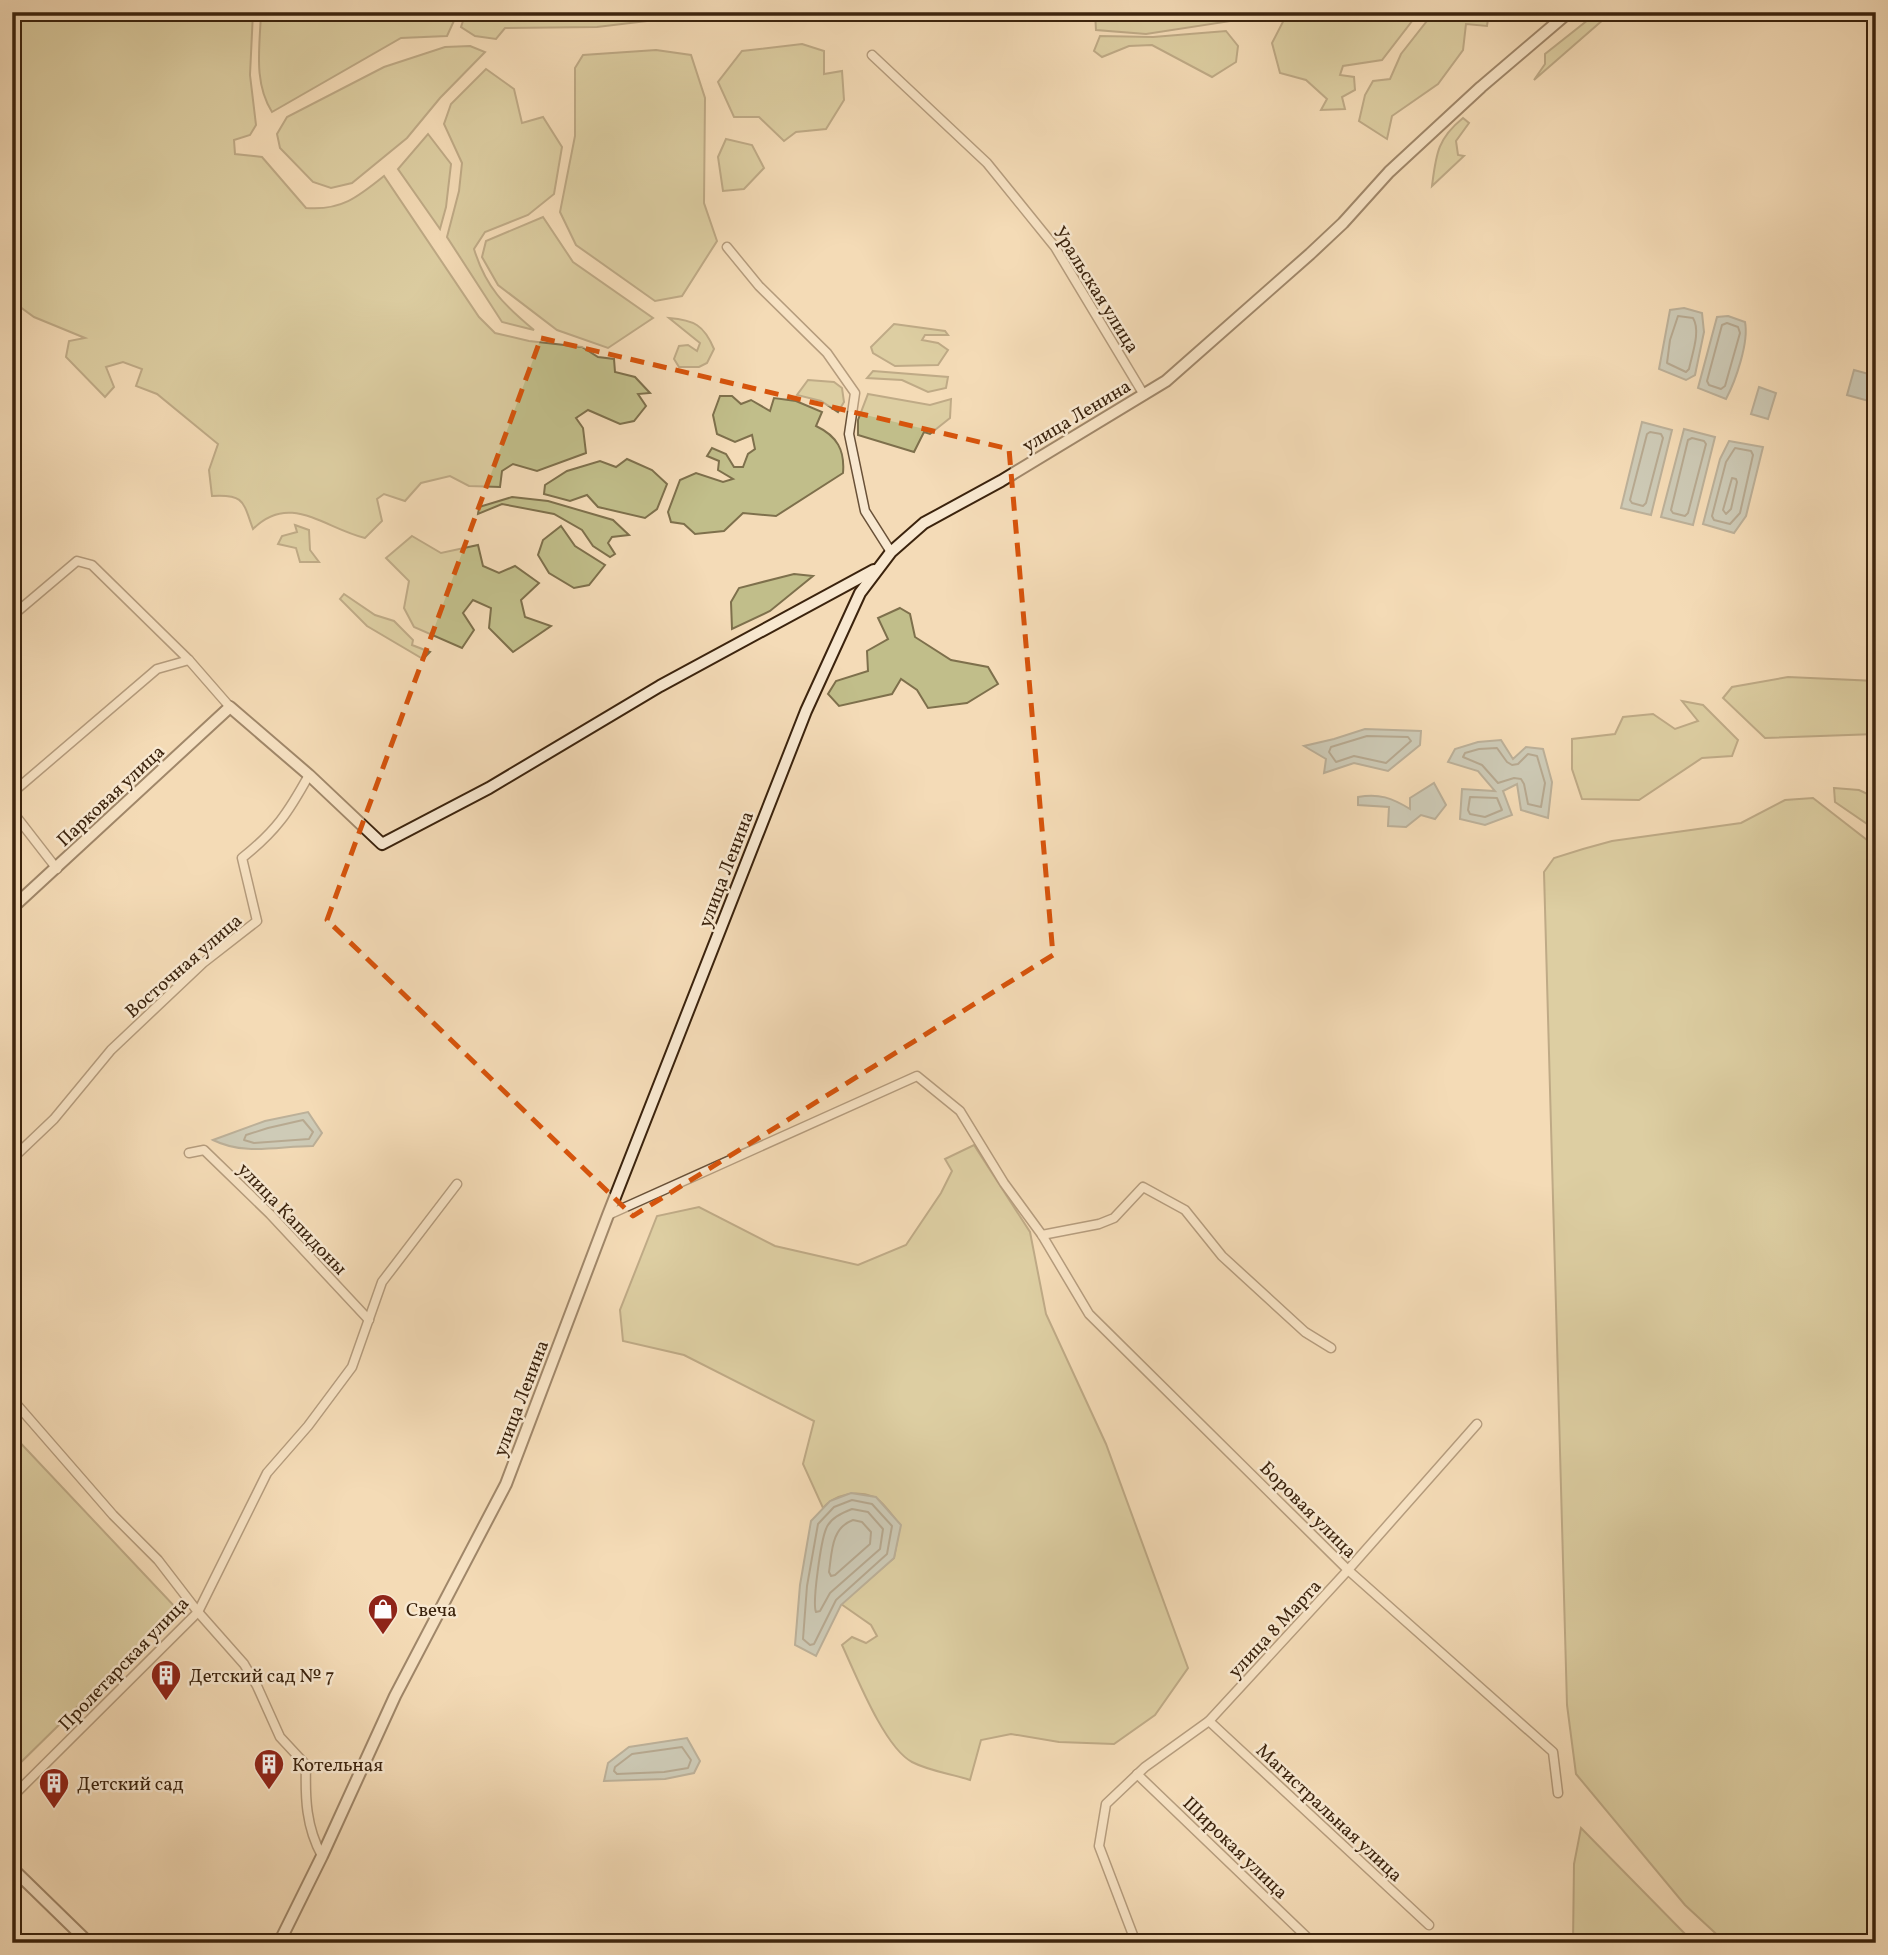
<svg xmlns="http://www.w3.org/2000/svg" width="1888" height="1955" font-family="Vollkorn,serif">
  <rect width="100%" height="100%" fill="#f4dbb7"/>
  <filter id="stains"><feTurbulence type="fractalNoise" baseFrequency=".00286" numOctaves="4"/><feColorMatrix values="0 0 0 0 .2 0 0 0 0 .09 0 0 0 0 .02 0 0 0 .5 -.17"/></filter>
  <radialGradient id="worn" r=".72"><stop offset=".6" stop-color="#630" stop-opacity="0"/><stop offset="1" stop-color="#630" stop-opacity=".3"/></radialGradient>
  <g fill="#c1be8a" stroke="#7e704c" stroke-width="2">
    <path d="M12 12H253L250 75 256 125 250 135 234 140 235 154 262 157 306 208C341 211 358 197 384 176L479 317 495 333 529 341 582 347 598 357 614 359 615 372 635 377 650 393 638 394 646 406 634 421 620 424 588 410 576 418 583 428 586 453 537 471 513 464 502 471 500 487 469 486 450 476 421 483 405 501 384 494 377 499 382 521 365 538C324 528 290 492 253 529 243 502 245 494 212 496L209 470 218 444 157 394 136 386 142 369 123 362 106 367 114 387 105 397 66 357 69 341 85 338 34 317 12 301Z"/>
    <path d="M261 12H458L447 36 401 38 272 112C253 82 260 46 261 12Z"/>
    <polygon points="466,12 689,12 688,16 597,27 505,28 496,39 475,36 461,27"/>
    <polygon points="1095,12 1232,12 1231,21 1146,34 1096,30"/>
    <polygon points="1288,12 1419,12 1382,60 1343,66 1340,75 1354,77 1355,90 1342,97 1345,109 1321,110 1327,99 1306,80 1280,73 1272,43"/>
    <polygon points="1434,12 1489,12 1487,26 1466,24 1463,50 1438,84 1392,116 1387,139 1359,121 1365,95 1373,81 1390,79 1401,54"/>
    <polygon points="1598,12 1612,12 1534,80 1545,64 1545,54"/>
    <polygon points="1226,31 1238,46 1236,62 1212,77 1152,45 1129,46 1102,57 1094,51 1100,36 1153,37"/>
    <polygon points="802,44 824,51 824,74 842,71 844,100 826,129 796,132 784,141 759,117 734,117 718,82 742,51"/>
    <polygon points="470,46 485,52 440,98 407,138 352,183 331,188 313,182 280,148 277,134 287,117 384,67 445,47"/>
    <polygon points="656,50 691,55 705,98 704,203 717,241 682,296 655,301 576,245 560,212 575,136 575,68 583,55"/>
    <path d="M486 69 514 89 522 123 543 117 562 147 554 194 528 215 485 232 474 249C486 288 504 305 534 330L502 322 447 237 459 191 462 163 444 124 451 104Z"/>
    <path d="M1463 118 1469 123 1456 141 1458 155 1464 156 1432 186C1436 155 1437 139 1463 118Z"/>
    <polygon points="428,134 451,164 446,207 440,229 398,169"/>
    <polygon points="726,139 752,145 764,168 744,189 723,191 718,157"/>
    <polygon points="543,217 573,262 653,318 608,348 557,330 498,285 482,257 486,241"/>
    <path d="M669 318C694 320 704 325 714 349L707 363 699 367H679L674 359 679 346 688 345 697 351 700 343Z"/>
    <polygon points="894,324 945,331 948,335 925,335 922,340 938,343 948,350 938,365 895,366 873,353 871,347"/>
    <polygon points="873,371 948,377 946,388 928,392 902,380 867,378"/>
    <polygon points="808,380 834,382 842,388 844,402 838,412 821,401 797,395"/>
    <polygon points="868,394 930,405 951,399 950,418 930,434 924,432 914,452 858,435 858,420"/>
    <path d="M720 396H732L741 404 751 400 770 411 774 398 796 401 822 412 816 426C837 436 845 450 843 473L776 516 743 513 724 531 695 534 684 524 671 522 668 512 680 480 696 473 723 482 733 479 718 470 719 461 707 456 712 448 726 454 734 467H743L748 454 755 449 752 435 735 442 717 434 713 415Z"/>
    <polygon points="627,459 652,470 667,484 657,509 645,518 598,507 587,495 570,501 544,494 545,485 567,471 600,461 616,467"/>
    <polygon points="512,497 548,501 613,520 629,535 612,537 608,543 615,554 610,557 593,546 582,530 554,514 502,504 478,514 479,507"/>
    <polygon points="295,525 309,530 310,550 319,562 300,562 296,548 278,544 282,536 297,532"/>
    <polygon points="561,526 575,546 605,565 589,585 574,588 549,573 538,555 543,540"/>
    <polygon points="412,536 441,553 478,545 483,566 499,573 515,566 539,583 521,600 525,617 551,626 513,652 489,628 491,608 473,600 463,613 474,630 462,648 414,627 404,608 409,581 386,558"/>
    <polygon points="794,574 813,576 770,611 732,629 731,602 739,588"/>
    <polygon points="344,594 375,615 394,621 413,640 412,645 430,652 423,659 367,626 340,599"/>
    <polygon points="900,608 910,614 915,637 951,660 988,667 998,684 967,703 928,708 917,690 901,679 892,694 839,706 828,694 836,681 868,671 867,651 888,639 878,618"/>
    <polygon points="1788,677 1876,681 1876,734 1765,738 1723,698 1732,687"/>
    <polygon points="1682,701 1703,705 1738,740 1732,756 1702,758 1639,800 1582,799 1572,769 1572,739 1615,734 1623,717 1653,714 1675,729 1698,721"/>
    <polygon points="1834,788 1859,790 1876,798 1876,830 1835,802"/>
    <polygon points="1813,798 1876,847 1876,1936 1868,1943 1726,1943 1685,1905 1576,1774 1567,1705 1544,872 1554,858 1583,849 1612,841 1741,823 1785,800"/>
    <path d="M974 1145 1030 1232 1046 1314 1106 1444 1188 1668 1155 1715 1114 1744 1059 1742 1011 1734 981 1740 970 1780C952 1774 929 1771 912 1762 884 1747 856 1675 842 1645L852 1637 866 1643 877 1636 871 1625 841 1604 894 1558 900 1525C893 1517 883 1501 874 1497 856 1490 835 1494 823 1508L803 1464 814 1421 684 1355 623 1341 620 1310 657 1216 699 1207 775 1246 858 1265 906 1245 941 1193 952 1171 945 1159Z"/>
    <polygon points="12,1434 177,1609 12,1771"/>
    <polygon points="1581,1828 1694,1943 1573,1943 1574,1864"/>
  </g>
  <g fill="#a0b8b9" stroke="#787c74" stroke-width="2">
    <polygon points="1684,308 1702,313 1704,332 1695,375 1686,380 1659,369 1670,310"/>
    <path d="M1728 316 1745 322C1749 342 1736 380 1726 399L1698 388 1717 317Z"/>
    <polygon points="1854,370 1876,376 1876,403 1847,395"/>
    <polygon points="1759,387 1776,393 1768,419 1751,414"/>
    <polygon points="1642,422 1672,430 1651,515 1621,508"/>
    <polygon points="1684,429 1715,437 1693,525 1661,517"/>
    <polygon points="1729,441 1763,447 1746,516 1734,533 1703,524 1720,459"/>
    <polygon points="1365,729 1421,731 1420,745 1388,771 1354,763 1324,773 1326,759 1304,746 1334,739"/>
    <polygon points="1501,740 1513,759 1526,747 1543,749 1552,782 1548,818 1521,810 1517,784 1503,791 1512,815 1485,825 1460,819 1462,789 1495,791 1478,771 1448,762 1455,749 1478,742"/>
    <path d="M1434 783 1446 805 1435 819 1421 815 1406 827 1388 826 1389 807 1358 805V797C1379 793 1392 798 1410 809V798Z"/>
    <path d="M308 1112 322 1133 313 1146C279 1146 245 1156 213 1140L265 1121Z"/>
    <polygon points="851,1493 876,1497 901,1525 894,1558 841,1605 816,1656 795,1645 800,1585 811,1521 830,1501"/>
    <polygon points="687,1738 700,1761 694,1773 665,1779 604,1781 608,1763 629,1747"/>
  </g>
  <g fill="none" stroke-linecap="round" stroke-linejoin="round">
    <g stroke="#6e6e63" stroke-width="2">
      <path d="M1678 316 1693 318C1701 331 1692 354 1689 369L1686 372 1667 363 1670 340Z"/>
      <polygon points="1727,323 1738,327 1740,333 1725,386 1721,389 1709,385 1707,381 1722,325"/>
      <polygon points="1650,432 1661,434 1663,438 1646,503 1643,506 1632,503 1630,500 1647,434"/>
      <polygon points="1692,438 1704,441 1706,444 1688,513 1685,516 1673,513 1671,510 1688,440"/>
      <polygon points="1735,448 1751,451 1753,455 1740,513 1730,524 1714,520 1712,516 1726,462"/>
      <polygon points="1732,478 1736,479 1737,482 1731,509 1726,514 1723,510"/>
      <polygon points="1367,736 1408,737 1411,741 1386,763 1354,756 1336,762 1329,752 1331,747"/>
      <polygon points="1497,748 1507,762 1512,765 1518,764 1528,754 1537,756 1545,783 1541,807 1528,804 1524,784 1521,779 1514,778 1498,783 1482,765 1463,757 1465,753 1479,749"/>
      <polygon points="1470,797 1497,798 1502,810 1485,817 1470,814 1468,810"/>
      <polygon points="303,1120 313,1132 309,1139 254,1143 244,1140 246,1135 268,1128"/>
      <polygon points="852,1500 872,1504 892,1526 887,1554 836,1600 814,1644 810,1645 803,1639 807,1586 818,1524 834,1507"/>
      <path d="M852 1509 868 1512 883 1529 880 1549 830 1593 820 1611 816 1612C812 1603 821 1541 826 1529 830 1518 842 1513 852 1509Z"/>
      <path d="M853 1520 862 1522 871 1532 870 1544 835 1575 831 1576 829 1572C832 1552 831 1528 853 1520Z"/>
      <polygon points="682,1747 691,1760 688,1768 664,1772 617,1774 614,1771 615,1767 632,1754"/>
    </g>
    <g stroke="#695138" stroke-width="11">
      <g id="street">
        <polyline points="872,55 987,163 1055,247 1144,395"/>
        <polyline points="727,247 759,286 827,353 855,393 849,434 865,511 891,552"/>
        <polyline points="12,616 77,561 92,565 189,660 230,707"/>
        <polyline points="12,793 157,669 189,660"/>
        <polyline points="12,811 57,869"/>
        <polyline points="189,1153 204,1150 270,1214 369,1320"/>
        <path d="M12 1159 54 1119 111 1050 203 963 257 921 242 858C276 831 288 813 309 775"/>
        <polyline points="608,1215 917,1076 960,1111 1004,1183 1042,1235 1089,1314 1348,1570 1553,1752 1558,1793"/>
        <polyline points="1042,1235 1099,1224 1114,1218 1143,1187 1185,1210 1222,1256 1305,1332 1331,1348"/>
        <path d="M12 1399 113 1515 158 1560 198 1612 244 1664 257 1686 280 1737 306 1765C305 1798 306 1827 322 1856"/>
        <polyline points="1209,1721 1429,1925"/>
        <polyline points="1137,1774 1313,1943"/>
        <polyline points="12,1797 198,1612 267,1473 308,1426 352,1367 382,1282 457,1184"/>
        <polyline points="1136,1943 1099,1846 1106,1804 1145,1767 1209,1721 1348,1570 1477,1424"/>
      </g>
    </g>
    <g stroke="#3b230d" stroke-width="14">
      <g id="secondary">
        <polyline points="12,908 230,707 309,775 382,844 489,788 660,686 874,570"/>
        <polyline points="12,1868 89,1943"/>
        <polyline points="279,1943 322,1856 395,1696 506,1484 608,1215 806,711 860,593 891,552 924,523 1001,481 1166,381 1310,254 1343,223 1389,172 1481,87 1569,12"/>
      </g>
    </g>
    <use href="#street" stroke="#f8e8d0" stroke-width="8"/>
    <use href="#secondary" stroke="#f8e8d0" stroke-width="10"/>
  </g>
  <path d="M0 0H1888V1955H0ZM541 338 1009 449 1053 955 633 1216 327 920Z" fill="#f4dbb7" fill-opacity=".55" fill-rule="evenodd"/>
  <path fill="none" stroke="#d7540c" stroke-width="5" stroke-dasharray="14 9" stroke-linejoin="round" d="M541 338 1009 449 1053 955 633 1216 327 920Z"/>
  <defs>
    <g id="shop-pin" transform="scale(1.575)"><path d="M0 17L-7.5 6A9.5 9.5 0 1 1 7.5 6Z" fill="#8f2418" stroke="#f8e8d0"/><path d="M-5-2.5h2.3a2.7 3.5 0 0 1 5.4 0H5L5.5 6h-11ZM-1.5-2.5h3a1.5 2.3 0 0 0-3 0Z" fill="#fff"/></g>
    <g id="building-pin" transform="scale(1.575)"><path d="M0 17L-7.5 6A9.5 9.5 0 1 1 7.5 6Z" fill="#8f2418" stroke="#f8e8d0"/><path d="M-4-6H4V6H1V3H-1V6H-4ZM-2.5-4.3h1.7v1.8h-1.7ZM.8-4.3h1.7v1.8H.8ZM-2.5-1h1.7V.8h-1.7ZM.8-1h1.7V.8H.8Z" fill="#fff"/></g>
  </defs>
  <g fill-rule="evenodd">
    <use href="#shop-pin" x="383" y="1609"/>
    <use href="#building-pin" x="166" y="1675"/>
    <use href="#building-pin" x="269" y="1764"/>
    <use href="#building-pin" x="54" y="1783"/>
  </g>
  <g text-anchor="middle" stroke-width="5" stroke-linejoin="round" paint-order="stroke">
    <g font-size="19" fill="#3b230d" stroke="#f8e8d0">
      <text transform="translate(1097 289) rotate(58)" y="7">Уральская улица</text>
      <text transform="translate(1076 415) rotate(-31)" y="7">улица Ленина</text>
      <text transform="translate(110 795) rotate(-43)" y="7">Парковая улица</text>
      <text transform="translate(725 869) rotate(-69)" y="7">улица Ленина</text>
      <text transform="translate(183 965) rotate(-41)" y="7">Восточная улица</text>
      <text transform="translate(293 1218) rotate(46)" y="7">улица Капидоны</text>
      <text transform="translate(520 1398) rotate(-69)" y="7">улица Ленина</text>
      <text transform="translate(1309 1509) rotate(45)" y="7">Боровая улица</text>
      <text transform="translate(1274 1628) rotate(-47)" y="7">улица 8 Марта</text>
      <text transform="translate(123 1663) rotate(-46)" y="7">Пролетарская улица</text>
      <text transform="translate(1330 1812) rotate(43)" y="7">Магистральная улица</text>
      <text transform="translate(1236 1847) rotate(44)" y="7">Широкая улица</text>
    </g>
    <g font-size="19" fill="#3b230d" stroke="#f8e8d0" text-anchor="start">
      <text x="406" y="1616">Свеча</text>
      <text x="189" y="1682">Детский сад № 7</text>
      <text x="292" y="1771">Котельная</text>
      <text x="77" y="1790">Детский сад</text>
    </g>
  </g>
  <rect width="1888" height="1955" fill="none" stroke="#f4dbb7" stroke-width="42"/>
  <rect x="14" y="14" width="1860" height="1927" fill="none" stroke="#3b230d" stroke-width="3.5"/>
  <rect x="21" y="21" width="1846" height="1913" fill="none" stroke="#3b230d" stroke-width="2"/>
  <rect width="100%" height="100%" filter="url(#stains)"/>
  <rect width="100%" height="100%" fill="url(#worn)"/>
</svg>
